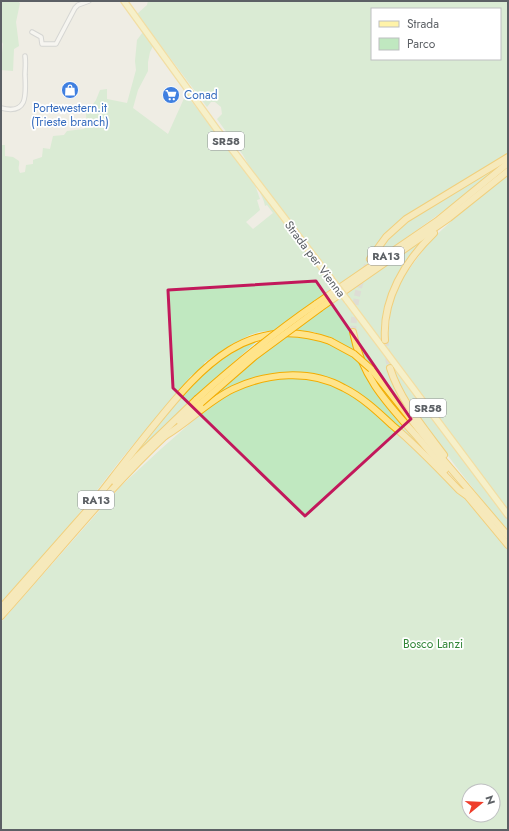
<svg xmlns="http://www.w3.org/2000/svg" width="509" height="831" font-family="Jost,sans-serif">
  <rect width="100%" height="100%" fill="#efede4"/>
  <g fill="#c0e8c0" fill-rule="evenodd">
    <polygon points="1,1 17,1 20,3 16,22 19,46 14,49 13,71 1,70 1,53 2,53 3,44 1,40"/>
    <path d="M148 1H508V153L491 164 496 173 501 179 508 173V512L346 294 419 243C397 274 379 300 382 340L388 339 391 304 401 280 430 241 460 213 453 204 339 286 250 168 243 155 217 119 222 114 221 107 215 102H211L207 107 137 14 147 5ZM372 9H500V59H372ZM478 178 451 196 412 218 402 225 385 241 390 230Z"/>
    <path d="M143 32 153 46 150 52 148 62V71L138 90 133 108 168 134 186 94 255 185 260 199 257 200 260 210 246 222 253 229 273 213 267 205 265 206C264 199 260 194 258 187L259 186 335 289 276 330 259 332 250 335 232 344 204 363 207 367 235 349 262 337 195 397 139 450 138 449 198 378 194 374 191 376 122 458 64 533 1 602V145H5V156L13 157 19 161C20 166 17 167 20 173L25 172 26 165 33 164V160L42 157 43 148 50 149 53 136 64 135 67 131 84 129 87 124 86 114 96 100 100 90 107 89V99L127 103 136 70 135 61 137 40Z"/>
    <path d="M342 297 508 521V532C478 496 449 458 422 420 410 403 401 384 388 369L467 493 395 409C377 387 361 362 357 333L350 332C362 391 399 421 438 464L382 412 367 399 353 390 364 403 458 491 508 550V830H1V622L121 486 162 448 202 413 199 409 246 366 288 333 330 339 314 332 293 330ZM469 791H493V815H469Z"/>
  </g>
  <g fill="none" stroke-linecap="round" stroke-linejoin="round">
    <g stroke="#cacac4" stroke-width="6" stroke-dasharray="6 3" stroke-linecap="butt">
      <path d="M353 332C355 302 357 286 370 259"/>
      <polyline points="385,340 390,368"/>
    </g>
    <g stroke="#b7babf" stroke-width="5.5">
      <g id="street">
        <polyline points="32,32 41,37 42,44 56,44 75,8 78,5 89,1"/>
        <path d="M1 108C28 115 26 95 25 75 25 69 26 63 25 56"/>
      </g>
    </g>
    <g stroke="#f6cc56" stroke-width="8">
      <g id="primary">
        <polyline points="124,1 218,131 331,279"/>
        <polyline points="347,300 508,515"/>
      </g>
    </g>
    <g stroke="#f3ac00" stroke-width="8">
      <g id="highway">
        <polyline points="370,259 386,237 406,219 508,157"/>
        <polyline points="316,304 437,221 508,163"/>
        <polyline points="320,308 449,218 508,171"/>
        <path d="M353 332C361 374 384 400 411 430 423 443 434 457 445 470"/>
        <path d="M385 340C382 299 405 261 434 233"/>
        <path d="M390 368C400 400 424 428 444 455"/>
        <polyline points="371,369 440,456 508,536"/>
        <polyline points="180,422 201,403"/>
        <path d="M165 436C189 422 208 401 233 389 267 373 310 369 344 388 362 397 377 411 392 425 416 445 438 468 459 490L466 495"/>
        <polyline points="114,481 137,457 197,399"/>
        <polyline points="464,492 508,545"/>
        <path d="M89 508C111 480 132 452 155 424 201 367 249 312 330 341"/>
        <polyline points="1,608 92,505"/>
        <path d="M1 616C56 555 107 490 167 434"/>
      </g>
    </g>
    <use href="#street" stroke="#fff" stroke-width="3.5"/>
    <use href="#primary" stroke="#fff3a9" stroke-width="5.5"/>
    <use href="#highway" stroke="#ffe48b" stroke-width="6"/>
    <g stroke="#f6cc56" stroke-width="8" stroke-linecap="butt">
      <polyline id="primary-bridge" points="331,279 347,300"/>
    </g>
    <g stroke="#f3ac00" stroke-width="8" stroke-linecap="butt">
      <g id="highway-bridge">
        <polyline points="330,341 354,354 371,369"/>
        <path d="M197 399C235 365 274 333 316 304"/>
        <polyline points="201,403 255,356 320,308"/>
      </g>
    </g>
    <use href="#primary-bridge" stroke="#fff3a9" stroke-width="5.5"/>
    <use href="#highway-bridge" stroke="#ffe48b" stroke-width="6"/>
  </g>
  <path d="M0 0H509V831H0ZM316 281 411 419 305 516 173 388 168 290Z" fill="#efede4" fill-opacity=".55" fill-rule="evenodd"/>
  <path fill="none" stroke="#c2185b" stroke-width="3" stroke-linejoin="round" d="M316 281 411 419 305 516 173 388 168 290Z"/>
  <defs>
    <g id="shop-disc" transform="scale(0.9)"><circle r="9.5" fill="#3f7fe0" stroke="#fff"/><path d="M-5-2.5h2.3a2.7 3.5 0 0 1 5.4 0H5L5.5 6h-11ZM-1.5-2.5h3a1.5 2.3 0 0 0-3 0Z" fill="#fff"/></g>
    <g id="supermarket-disc" transform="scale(0.9)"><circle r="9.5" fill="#3f7fe0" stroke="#fff"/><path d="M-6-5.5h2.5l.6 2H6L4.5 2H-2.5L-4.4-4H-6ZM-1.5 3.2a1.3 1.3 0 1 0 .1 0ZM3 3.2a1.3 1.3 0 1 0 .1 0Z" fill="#fff"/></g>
  </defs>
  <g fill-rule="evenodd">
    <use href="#shop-disc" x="70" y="90"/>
    <use href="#supermarket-disc" x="171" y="95"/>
  </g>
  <g text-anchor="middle" stroke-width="3.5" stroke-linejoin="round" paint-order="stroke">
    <g fill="#fff" stroke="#8d9093" stroke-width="1">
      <rect x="208" y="132" width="36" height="18" rx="3"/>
      <rect x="368" y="247" width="36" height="18" rx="3"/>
      <rect x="410" y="399" width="36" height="18" rx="3"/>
      <rect x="78" y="491" width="36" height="18" rx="3"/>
    </g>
    <g font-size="11" font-weight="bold" fill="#5c6065">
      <text x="226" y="145">SR58</text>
      <text x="386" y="260">RA13</text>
      <text x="428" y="412">SR58</text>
      <text x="96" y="504">RA13</text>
    </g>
    <g font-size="12" fill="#366cbe" stroke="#fff" text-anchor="start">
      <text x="184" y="99">Conad</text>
      <text x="70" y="112" text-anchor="middle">Portewestern.it<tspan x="70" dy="14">(Trieste branch)</tspan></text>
    </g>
    <g font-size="12" fill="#5c6065" stroke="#fff">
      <text transform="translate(315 259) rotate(53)" y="4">Strada per Vienna</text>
    </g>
    <g font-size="12" fill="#328638" stroke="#fff">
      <text x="433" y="648">Bosco Lanzi</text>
    </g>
  </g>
  <rect width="509" height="831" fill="none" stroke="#5c6065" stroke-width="4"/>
  <rect x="371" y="8" width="130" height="52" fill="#ffffff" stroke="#bebfc1"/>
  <rect x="379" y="21" width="20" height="6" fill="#fff3a9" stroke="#bebfc1"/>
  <text x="407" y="28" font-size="12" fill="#5c6065">Strada</text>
  <rect x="379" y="38" width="20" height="12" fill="#c0e8c0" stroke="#bebfc1"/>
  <text x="407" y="48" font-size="12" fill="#5c6065">Parco</text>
  <g transform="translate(481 803) rotate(72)"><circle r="19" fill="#ffffff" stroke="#bebfc1"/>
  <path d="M0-3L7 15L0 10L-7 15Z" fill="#ef3d2a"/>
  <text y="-6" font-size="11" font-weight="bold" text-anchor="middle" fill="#5c6065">N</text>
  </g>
</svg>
